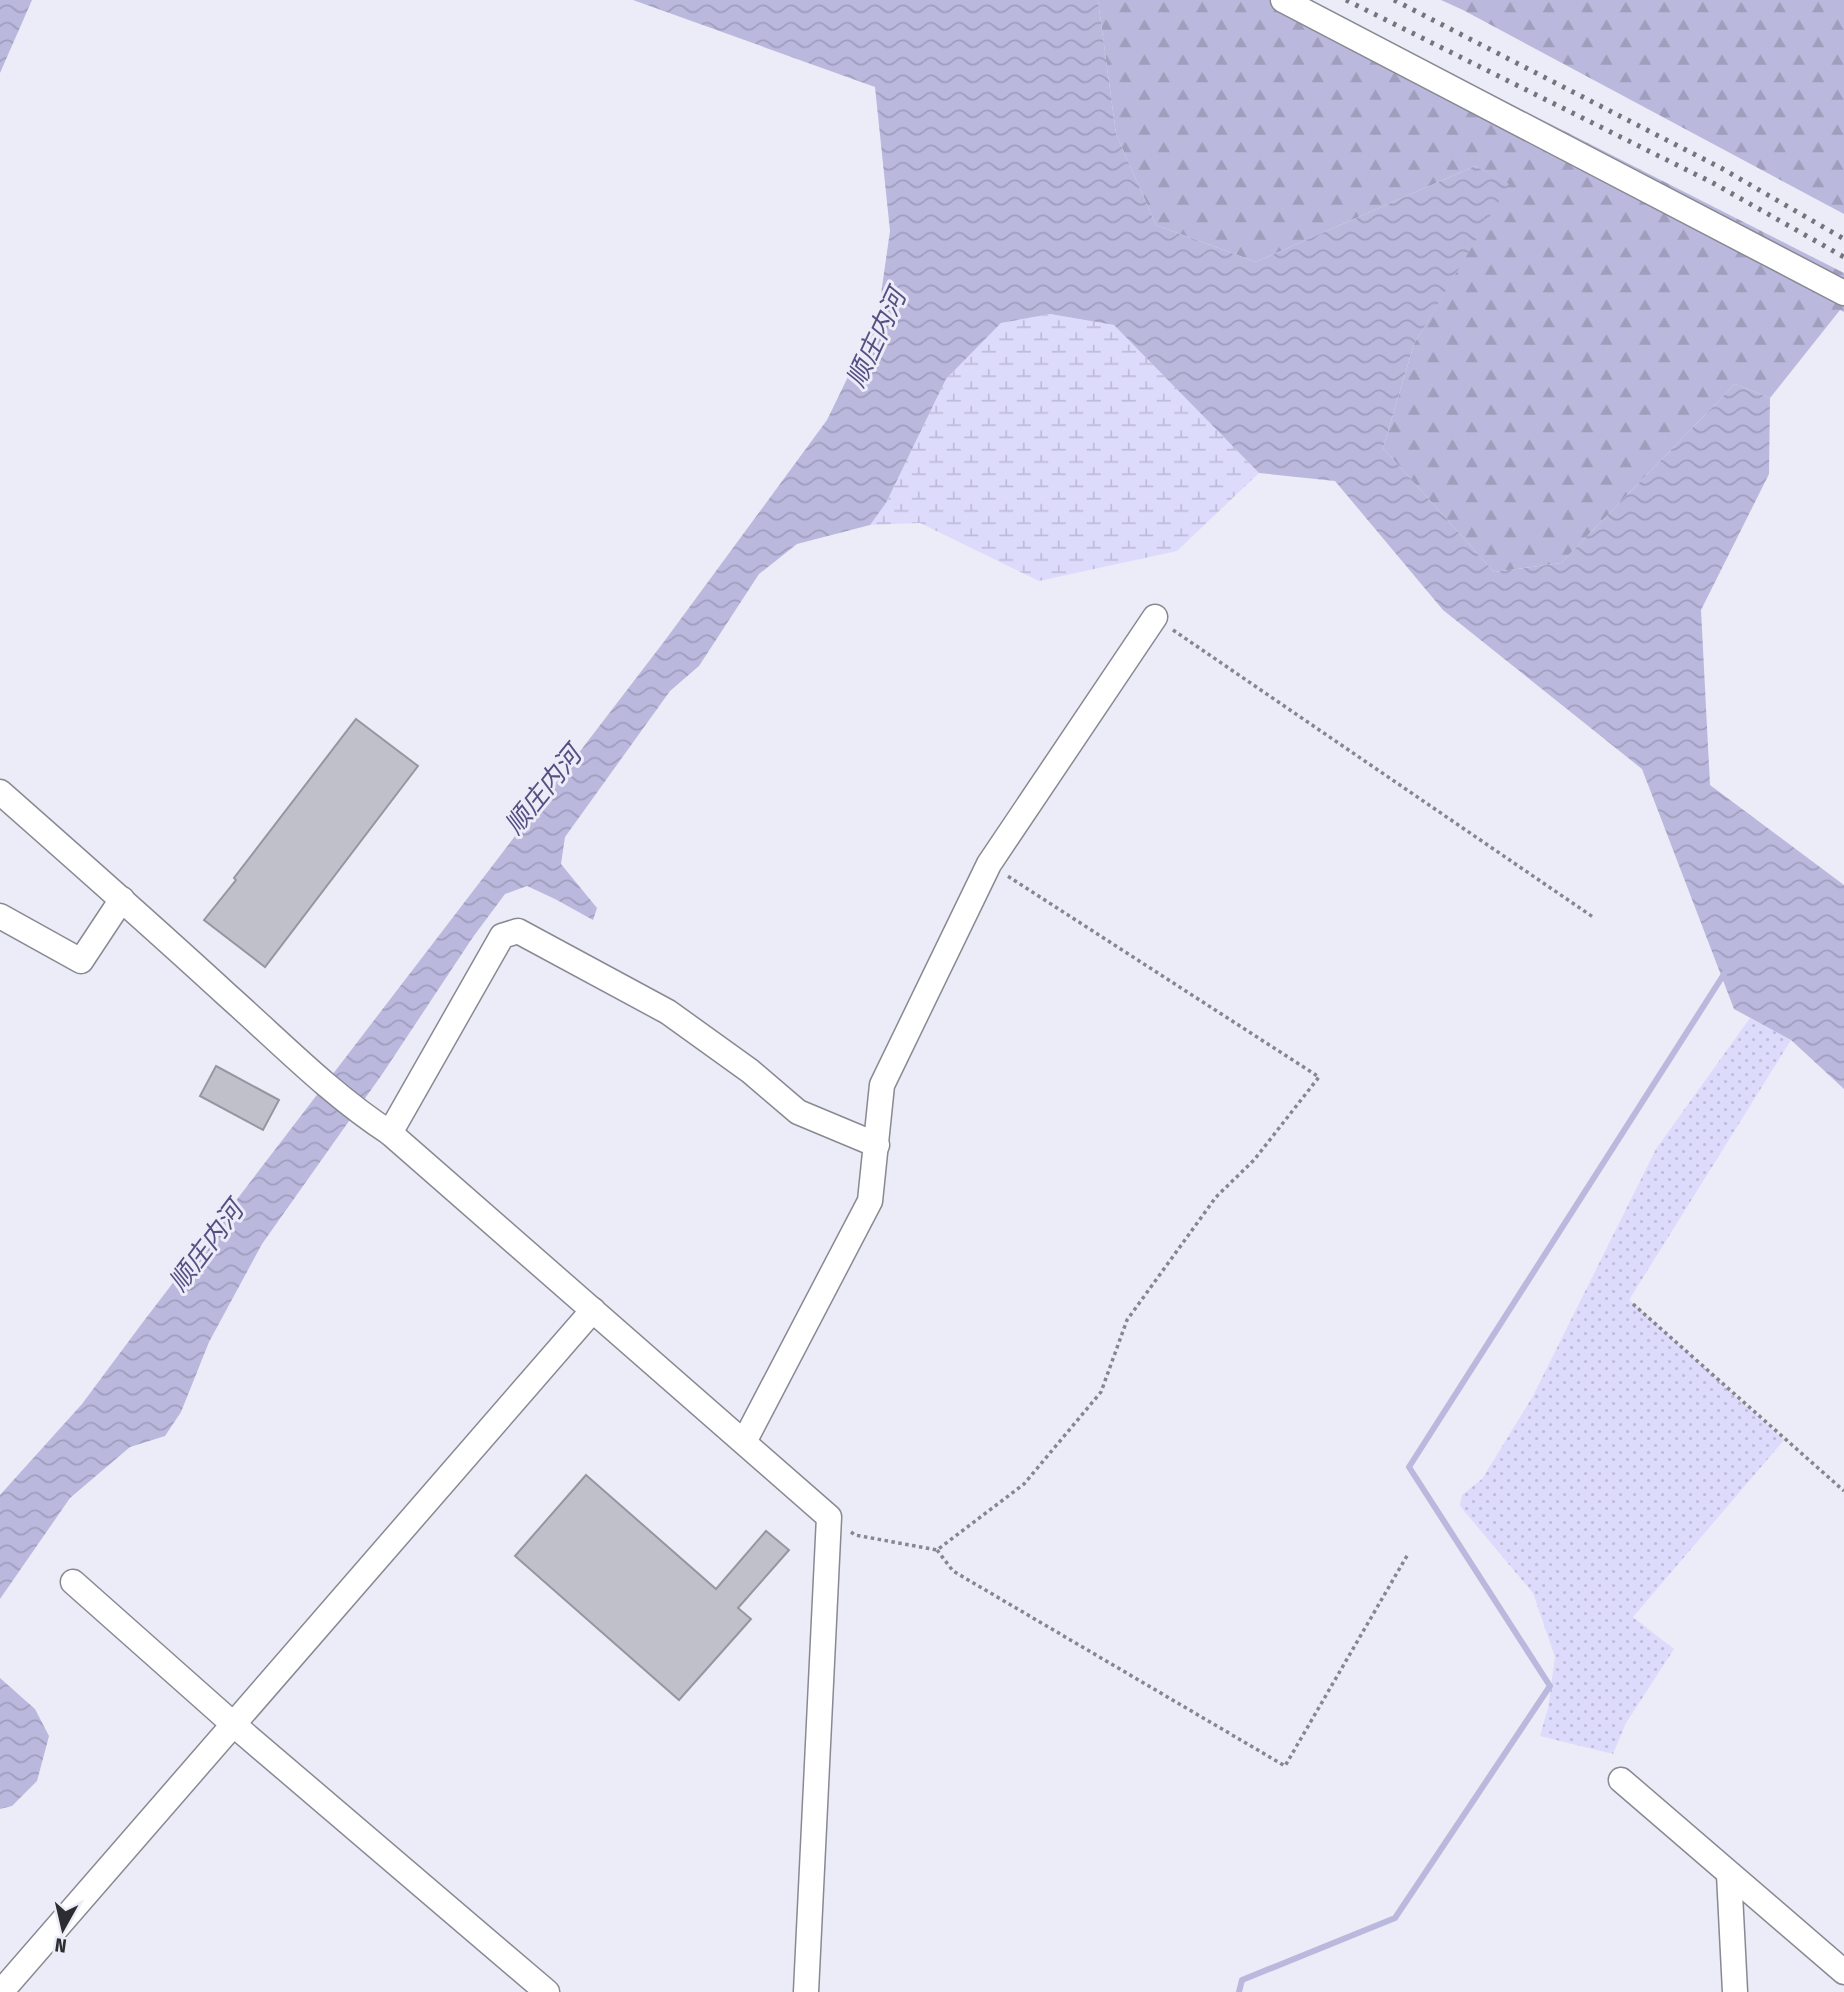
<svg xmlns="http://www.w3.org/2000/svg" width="1844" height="1992" font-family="'Fira Sans Condensed','Noto Sans SC',sans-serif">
  <defs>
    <pattern id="green-dots" width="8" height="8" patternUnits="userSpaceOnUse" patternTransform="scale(1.75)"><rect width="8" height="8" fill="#dddbfc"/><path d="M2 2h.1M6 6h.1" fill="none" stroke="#bebcd8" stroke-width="1.8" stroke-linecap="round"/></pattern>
    <pattern id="forest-firs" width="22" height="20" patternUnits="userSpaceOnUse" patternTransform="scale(1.75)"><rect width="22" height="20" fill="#bab8dc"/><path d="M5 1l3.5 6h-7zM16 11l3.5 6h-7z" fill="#a09ebd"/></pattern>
    <pattern id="wetland-marsh" width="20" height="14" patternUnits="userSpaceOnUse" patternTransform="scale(1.75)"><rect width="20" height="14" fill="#dddbfc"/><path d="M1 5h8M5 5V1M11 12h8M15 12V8" fill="none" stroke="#bebcd8"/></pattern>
    <pattern id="water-waves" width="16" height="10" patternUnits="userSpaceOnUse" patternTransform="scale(1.75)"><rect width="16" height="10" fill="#bab8dd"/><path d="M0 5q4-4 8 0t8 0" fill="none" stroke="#a09ebe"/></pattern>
  </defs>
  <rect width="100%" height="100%" fill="#ececf8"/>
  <polygon fill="url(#green-dots)" points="1750,1018 1791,1040 1629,1300 1784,1440 1633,1617 1674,1649 1626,1723 1613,1754 1540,1736 1548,1708 1555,1657 1533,1593 1460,1506 1462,1495 1482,1479 1533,1396 1656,1149"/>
  <g fill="url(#forest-firs)">
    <polygon points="1098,0 1306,0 1844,273 1844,312 1840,310 1770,398 1735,384 1561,563 1494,572 1383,448 1414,344 1508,184 1475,166 1256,262 1156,225 1116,134"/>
    <polygon points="1441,0 1844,0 1844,214 1463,10"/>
  </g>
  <polygon fill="url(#wetland-marsh)" points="1050,314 1114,325 1259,473 1177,551 1039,581 920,523 870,525 886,503 946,379 1001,323"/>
  <g fill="url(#water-waves)">
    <polygon points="0,0 32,0 0,73"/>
    <polygon points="633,0 1098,0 1116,134 1156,225 1256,262 1475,166 1509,184 1414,344 1383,448 1494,572 1561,563 1735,384 1770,398 1769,474 1701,610 1710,785 1844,885 1844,1089 1791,1040 1734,1009 1642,769 1443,610 1335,481 1259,473 1114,325 1050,314 1001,323 946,379 886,503 870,525 797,544 759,574 699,666 670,691 565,837 561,864 597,908 593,920 555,899 527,886 505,894 473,937 383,1073 262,1244 209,1342 181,1412 165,1436 130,1447 70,1498 0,1599 0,1495 82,1404 143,1322 666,639 827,420 878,315 890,231 875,87"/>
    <polygon points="0,1678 35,1709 49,1736 37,1781 12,1806 0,1809"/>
  </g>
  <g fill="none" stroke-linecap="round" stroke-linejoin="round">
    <polyline stroke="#bab8dd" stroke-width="6" points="1239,1992 1242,1980 1395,1918 1550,1686 1409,1467 1726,971"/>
  </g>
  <g fill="#c0c0cb" stroke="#9696a1" stroke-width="2">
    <polygon points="356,719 418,766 265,967 204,920 236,880 234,878"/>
    <polygon points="216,1066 279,1100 263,1130 200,1096"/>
    <polygon points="586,1475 716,1589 766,1531 789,1550 738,1608 751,1619 679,1700 515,1556"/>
  </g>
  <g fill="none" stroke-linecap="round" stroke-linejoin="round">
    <g stroke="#898994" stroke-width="27">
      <g id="minor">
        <polyline points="1283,0 1844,293"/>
        <path d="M0 792C76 859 152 926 227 995 280 1042 330 1094 390 1133L829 1517 806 1992"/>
        <polyline points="0,916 81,961 122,899"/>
        <polyline points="390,1133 502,936 518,931 668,1012 750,1071 798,1112 877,1145"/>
        <polyline points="744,1442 870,1201 882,1085 989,864 1155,617"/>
        <polyline points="73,1582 233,1724 547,1992"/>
        <polyline points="1621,1780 1844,1972"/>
        <polyline points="1729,1874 1735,1992"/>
        <polyline points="1,1992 593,1310"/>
      </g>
    </g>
    <g stroke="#86868e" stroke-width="3.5" stroke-dasharray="3.5 3.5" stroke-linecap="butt">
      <polyline points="1173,630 1593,917"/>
      <polyline points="1633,1304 1844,1491"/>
      <polyline points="851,1532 855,1535 937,1550 1024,1484 1101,1392 1127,1320 1216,1197 1254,1160 1319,1077 1006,875"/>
      <polyline points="937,1550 953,1571 1285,1766 1408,1554"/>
    </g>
    <use href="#minor" stroke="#fff" stroke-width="24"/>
    <g stroke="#74747b" stroke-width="5" stroke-dasharray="3.5 7" stroke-linecap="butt">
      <polyline points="1346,0 1713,183 1844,257"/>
      <polyline points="1394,0 1721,168 1844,239"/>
    </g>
  </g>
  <g text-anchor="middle" stroke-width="6" stroke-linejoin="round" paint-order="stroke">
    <g font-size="26" font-style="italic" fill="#555082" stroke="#ececf8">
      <text transform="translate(876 338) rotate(-65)" y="9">顺庄内河</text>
      <text transform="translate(543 790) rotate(-51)" y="9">顺庄内河</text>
      <text transform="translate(206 1246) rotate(-53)" y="9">顺庄内河</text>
    </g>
  </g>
  <g transform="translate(63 1929) rotate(188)" stroke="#ececf8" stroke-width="5" paint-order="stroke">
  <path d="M0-5L12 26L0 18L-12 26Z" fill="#2d2d31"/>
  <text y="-10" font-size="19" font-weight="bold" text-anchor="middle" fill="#2d2d31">N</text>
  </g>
</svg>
